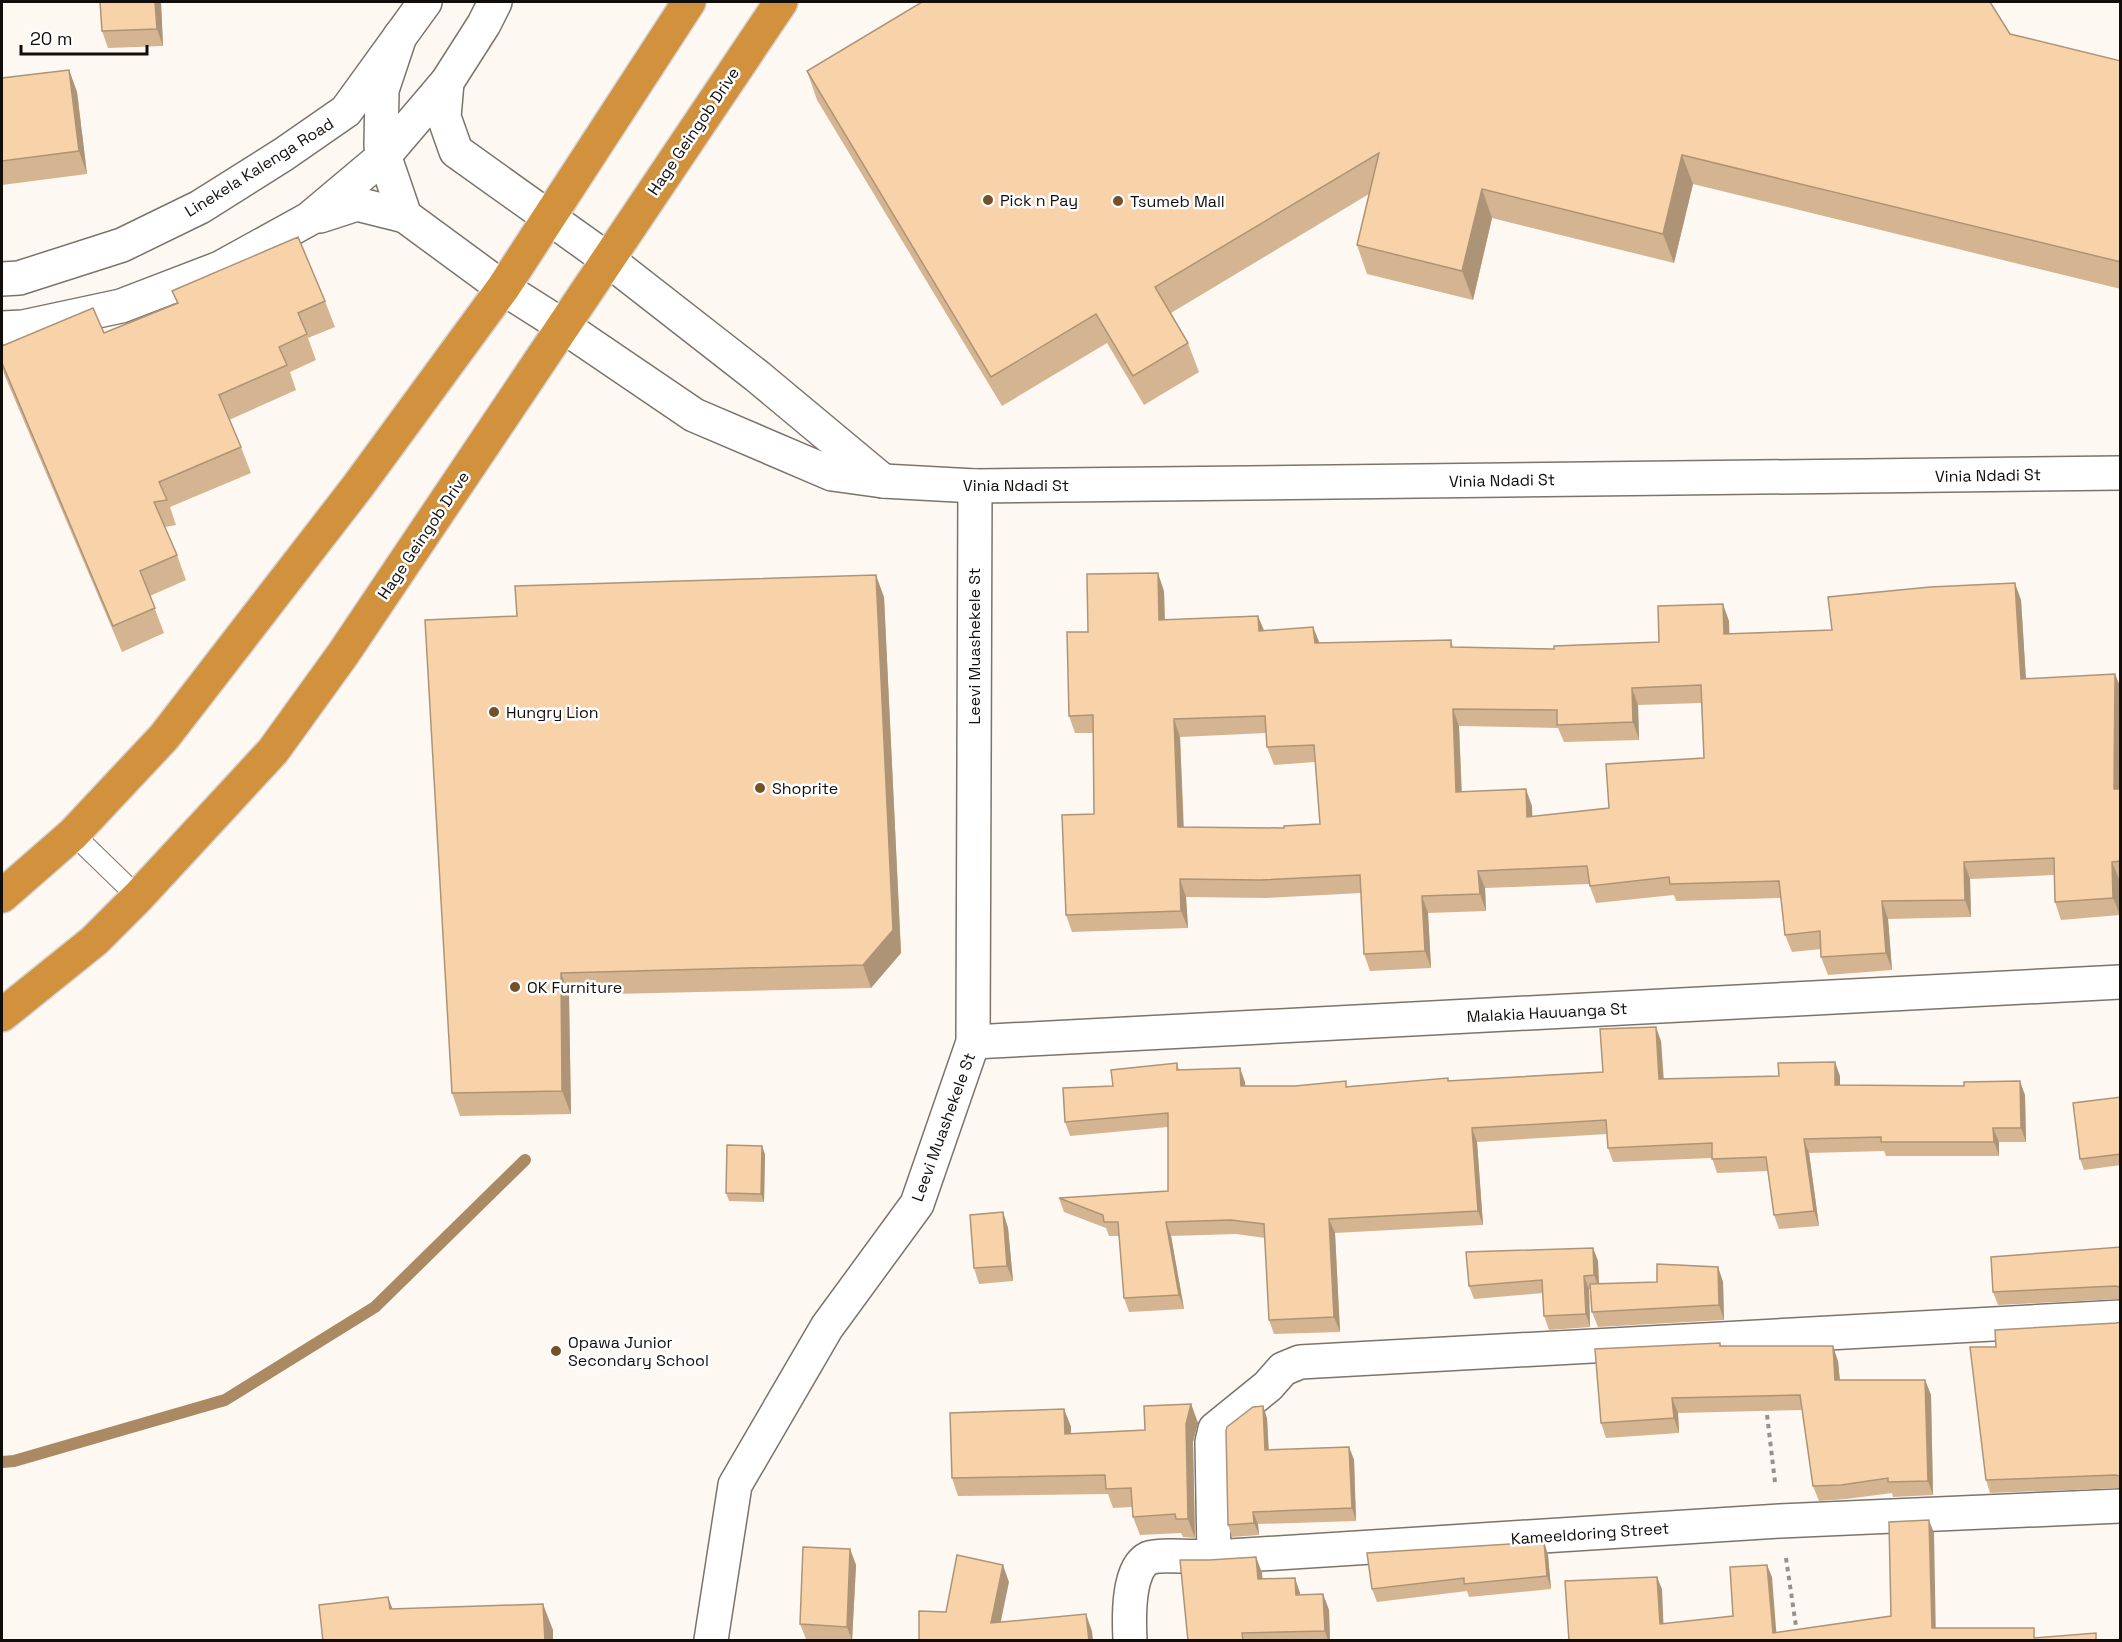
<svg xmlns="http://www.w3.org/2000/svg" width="2122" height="1642" font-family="'Space Grotesk',sans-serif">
  <rect width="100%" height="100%" fill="#fef8f2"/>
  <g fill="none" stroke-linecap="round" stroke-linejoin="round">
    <polyline stroke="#aa8963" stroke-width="12" points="2,1462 14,1461 225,1400 375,1307 525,1160"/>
    <g stroke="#7a746c" stroke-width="22">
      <polyline id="lane" points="73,834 138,897"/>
    </g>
    <g stroke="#7a746c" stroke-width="36">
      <g id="street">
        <polyline points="400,36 382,90 381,146 405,216 503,288 563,326 694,415 832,474 883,481 975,486 2120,473"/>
        <polyline points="447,82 444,117 456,151 607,259 757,376 883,481"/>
        <polyline points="320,216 357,204 405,216"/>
        <polyline points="2,279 19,278 122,245 200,207 284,154 346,111 425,2"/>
        <polyline points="2,328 23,327 121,306 220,268 309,219 384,156 447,82 484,24 495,2"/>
        <polyline points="973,1042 2120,982"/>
        <polyline points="1214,1557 1212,1442 1215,1429 1268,1386 1283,1369 1300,1362 2120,1317"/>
        <polyline points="711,1640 735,1485 827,1327 917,1204 973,1042 975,486"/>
        <path d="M1130 1640C1129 1620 1127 1568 1149 1558 1158 1554 1201 1557 1214 1557L1780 1521 2120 1506"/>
      </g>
    </g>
    <g stroke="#d4d3d3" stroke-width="36">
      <g id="highway">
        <polyline points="2,896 73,834 164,737 358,486 503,288 689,2"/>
        <polyline points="2,1015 94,941 138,897 273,751 343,654 781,2"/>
      </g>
    </g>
    <g stroke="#96918d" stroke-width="4" stroke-dasharray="4.5 4.5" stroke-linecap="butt">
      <polyline points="1766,1406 1775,1482"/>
      <polyline points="1786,1558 1798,1640"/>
    </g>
    <use href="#lane" stroke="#fff" stroke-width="20"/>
    <use href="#street" stroke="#fff" stroke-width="33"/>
    <use href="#highway" stroke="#d2913c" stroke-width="33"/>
  </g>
  <g fill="#d5b591" fill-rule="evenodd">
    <polygon points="100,2 161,2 163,46 108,48 102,31"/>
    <polygon points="2010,34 2121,61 2121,289 1693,184 1674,263 1492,218 1473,300 1367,274 1357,245 1369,194 1171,313 1188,343 1199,372 1144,405 1107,343 1002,406 817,100 807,71"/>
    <polygon points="69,70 77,92 87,174 2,185 2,78"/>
    <polygon points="172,291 325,301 335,327 308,338 316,360 290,372 296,390 229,420 241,447 251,473 170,507 176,525 165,527 177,555 186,580 150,596 164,633 122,652 4,374 2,363 104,333 177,303"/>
    <path d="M1164 591 1165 620 1258 616 1264 631 1313 627 1319 643 1451 640 1453 647 1554 649 1659 642 1729 621V634L1832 630 2021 600 2026 679 2115 674 2121 689V879H2119L2120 915 2061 920 2055 902 2054 875 1970 879 1971 917 1888 919 1892 970 1828 975 1821 957V949L1792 952 1785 935 1781 898 1676 901 1674 895 1596 903 1589 884 1485 888 1486 911 1428 913 1431 968 1370 971 1364 954 1361 893 1266 898 1186 897 1188 928 1072 932 1066 915 1094 814 1093 733H1075L1069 716 1088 632ZM1701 703 1704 758 1609 808 1532 817V806L1462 791 1459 726 1558 728 1564 742 1639 740 1638 705ZM1266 733 1267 747 1274 765 1315 762 1320 824 1284 828 1184 827 1180 737Z"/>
    <polygon points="884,597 901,953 871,988 569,995 571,1114 460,1116 452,1093 517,616"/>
    <polygon points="1661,1041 1664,1079 1840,1076 1840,1085 2025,1095 2026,1142 1999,1142 1999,1156 1886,1156 1884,1151 1809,1153 1819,1226 1779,1229 1774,1215 1768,1171 1717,1173 1712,1158 1613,1162 1608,1148 1607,1134 1477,1142 1483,1225 1335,1233 1340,1332 1274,1334 1269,1320 1265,1238 1236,1234 1171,1236 1184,1309 1129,1312 1124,1298 1119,1236 1109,1236 1106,1228 1064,1212 1059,1198 1168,1191 1168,1127 1070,1136 1065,1122 1113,1086 1177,1063 1179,1070 1245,1082 1245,1086 1348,1086 1603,1072"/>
    <polygon points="2121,1097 2121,1165 2084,1170 2080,1159"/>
    <polygon points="765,1154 764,1202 729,1201 726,1193"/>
    <polygon points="1003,1212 1008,1228 1013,1281 979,1284 974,1268"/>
    <polygon points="2121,1247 2121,1299 1998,1305 1993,1292"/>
    <polygon points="1593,1248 1598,1261 1599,1284 1657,1282 1718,1267 1723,1282 1724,1320 1598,1327 1592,1312 1590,1289 1589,1289 1590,1327 1549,1330 1544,1316 1543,1293 1474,1299 1469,1286"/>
    <polygon points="2121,1322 2121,1488 1990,1493 1986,1480 1996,1347"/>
    <polygon points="1720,1343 1721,1346 1838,1361 1840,1380 1925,1380 1931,1395 1933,1495 1893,1497 1892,1493 1846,1499 1819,1501 1813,1486 1802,1410 1678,1413 1679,1433 1606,1438 1601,1423"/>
    <polygon points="1191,1404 1198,1423 1193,1442 1195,1538 1183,1537 1181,1533 1140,1535 1133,1517 1132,1507 1113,1508 1108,1494 958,1496 952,1478 1064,1409 1071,1427 1071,1434 1145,1430"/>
    <polygon points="1267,1418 1269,1450 1349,1447 1354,1460 1356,1521 1258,1524 1259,1535 1232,1537 1228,1525"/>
    <polygon points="1544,1542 1548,1555 1551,1589 1469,1597 1467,1591 1377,1602 1372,1589"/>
    <polygon points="850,1549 856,1565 852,1641 806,1639 800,1624"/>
    <polygon points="1256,1557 1262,1573 1262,1579 1295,1578 1300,1595 1323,1594 1329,1610 1330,1641 1188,1641 1209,1560"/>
  </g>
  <g fill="#ae9476">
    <polygon points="155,2 161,2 163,46 157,29"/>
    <polygon points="69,70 77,92 87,174 79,151"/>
    <polygon points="1682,155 1693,184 1674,263 1663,234"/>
    <polygon points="1482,189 1492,218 1473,300 1462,271"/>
    <polygon points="1158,573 1164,591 1165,637 1159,620"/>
    <polygon points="876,575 884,597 901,953 871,988 863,965"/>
    <polygon points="2015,583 2021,600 2027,697 2021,679"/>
    <polygon points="1723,604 1729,621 1730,652 1724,634"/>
    <polygon points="1258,616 1265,633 1259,631"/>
    <polygon points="1313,627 1320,644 1315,643"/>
    <polygon points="2115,674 2121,689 2120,807 2114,789"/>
    <polygon points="1632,688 1638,705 1639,740 1633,722"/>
    <polygon points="1453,709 1459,726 1462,809 1456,792"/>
    <polygon points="1174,719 1180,737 1184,845 1178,827"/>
    <polygon points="1526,789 1532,806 1533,835 1527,817"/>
    <polygon points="1964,862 1970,879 1971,917 1965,900"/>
    <polygon points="2112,862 2119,879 2120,915 2113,898"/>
    <polygon points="1478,871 1485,888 1486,911 1480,894"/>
    <polygon points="1180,879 1186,897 1188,928 1181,911"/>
    <polygon points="1422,896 1428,913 1431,968 1425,951"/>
    <polygon points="1882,901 1888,919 1892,970 1886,953"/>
    <polygon points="561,973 569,995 571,1114 562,1091"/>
    <polygon points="1656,1027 1661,1041 1664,1093 1659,1079"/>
    <polygon points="1835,1062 1840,1076 1840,1100 1835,1085"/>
    <polygon points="1240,1068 1245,1082 1246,1100 1241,1086"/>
    <polygon points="2020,1081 2025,1095 2026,1142 2021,1128"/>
    <polygon points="1472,1128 1477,1142 1483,1225 1478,1211"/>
    <polygon points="1993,1128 1999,1142 1999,1156 1994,1142"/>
    <polygon points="1804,1139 1809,1153 1819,1226 1814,1211"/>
    <polygon points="762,1146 765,1154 764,1202 761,1194"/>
    <polygon points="1003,1212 1008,1228 1013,1281 1007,1266"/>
    <polygon points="1329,1219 1335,1233 1340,1332 1334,1317"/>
    <polygon points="1166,1222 1171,1236 1184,1309 1179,1295"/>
    <polygon points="1593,1248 1598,1261 1599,1288 1594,1275"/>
    <polygon points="1718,1267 1723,1282 1724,1320 1719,1305"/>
    <polygon points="1584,1276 1589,1289 1590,1327 1586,1314"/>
    <polygon points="1833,1346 1838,1361 1841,1394 1835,1380"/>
    <polygon points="1925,1380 1931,1395 1933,1495 1928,1481"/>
    <polygon points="1672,1398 1678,1413 1679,1433 1674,1418"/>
    <polygon points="1191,1404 1198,1423 1193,1442 1195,1538 1188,1519 1186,1424"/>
    <polygon points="1263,1406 1267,1418 1269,1462 1265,1450"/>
    <polygon points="1064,1409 1071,1427 1071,1453 1065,1434"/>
    <polygon points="1349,1447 1354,1460 1356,1521 1352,1508"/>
    <polygon points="1253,1512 1258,1524 1259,1535 1254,1523"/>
    <polygon points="1929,1520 1934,1533 1936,1641 1932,1628"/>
    <polygon points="1544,1542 1548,1555 1551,1589 1547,1576"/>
    <polygon points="850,1549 856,1565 852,1641 847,1627"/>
    <polygon points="1256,1557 1262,1573 1264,1594 1258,1579"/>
    <polygon points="1003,1565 1009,1582 997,1640 991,1623"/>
    <polygon points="1767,1565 1772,1577 1777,1641 1773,1633"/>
    <polygon points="1657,1577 1662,1589 1664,1637 1660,1624"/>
    <polygon points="1295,1578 1300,1593 1301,1611 1296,1595"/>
    <polygon points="1323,1594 1329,1610 1330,1641 1328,1641 1325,1631"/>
    <polygon points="388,1597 398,1623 390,1609"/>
    <polygon points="543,1604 553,1630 553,1641 545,1641"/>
    <polygon points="1086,1614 1092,1631 1093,1641 1089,1641"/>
  </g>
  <g fill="#f8d3a9" stroke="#ae9476" stroke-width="1.5" fill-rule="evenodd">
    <polygon points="100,2 155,2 157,29 102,31"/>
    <polygon points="922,2 1990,2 2010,34 2121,61 2121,262 1682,155 1663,234 1482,189 1462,271 1357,245 1379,153 1155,287 1188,343 1133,376 1096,314 991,377 807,71"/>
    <polygon points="69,70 79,151 2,161 2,78"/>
    <polygon points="298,237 325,301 298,313 307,334 279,347 287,365 219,395 241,447 159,482 167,500 154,502 177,555 140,571 155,608 113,626 2,363 2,346 93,308 104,333 178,303 172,291"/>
    <path d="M1158 573 1159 620 1258 616 1259 631 1313 627 1315 643 1451 640V647L1554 649V646L1659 642 1658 606 1723 604 1724 634 1832 630 1828 597 1930 587 2015 583 2021 679 2115 674 2114 789H2121V861L2112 862 2113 898 2055 902 2054 858 1964 862 1965 900 1882 901 1886 953 1821 957 1820 931 1785 935 1779 881 1670 884 1669 877 1590 886 1587 866 1478 871 1480 894 1422 896 1425 951 1364 954 1360 875 1260 880 1180 879 1181 911 1066 915 1062 815 1094 814 1093 715 1069 716 1067 632H1088L1087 574ZM1701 685 1704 758 1606 764 1609 808 1527 817 1526 789 1456 792 1453 709 1557 710V725L1633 722 1632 688ZM1265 716 1267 747 1314 745 1320 824 1284 826V828L1178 827 1174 719Z"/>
    <polygon points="876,575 893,930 863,965 561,973 562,1091 452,1093 425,620 517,616 515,586"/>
    <polygon points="1656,1027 1659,1079 1779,1076 1778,1063 1835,1062 1835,1085 1964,1086 1964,1082 2020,1081 2021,1128 1993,1128 1994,1142 1881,1142 1881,1137 1804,1139 1814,1211 1774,1215 1766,1157 1712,1159 1712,1143 1608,1148 1606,1120 1472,1128 1478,1211 1329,1219 1334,1317 1269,1320 1264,1224 1231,1220 1166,1222 1179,1295 1124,1298 1118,1222 1104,1222 1103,1215 1059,1198 1168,1191 1168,1113 1065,1122 1063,1088 1113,1086 1111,1070 1177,1063 1177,1070 1240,1068 1241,1086 1295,1086 1346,1081 1346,1087 1448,1078 1448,1081 1603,1072 1600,1029"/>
    <polygon points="2121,1097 2121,1154 2080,1159 2073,1103"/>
    <polygon points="727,1145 762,1146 761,1194 726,1193"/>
    <polygon points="1003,1212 1007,1266 974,1268 970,1215"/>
    <polygon points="2121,1247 2121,1287 2115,1286 1993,1292 1991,1257"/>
    <polygon points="1593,1248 1594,1275 1584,1276 1586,1314 1544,1316 1542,1280 1469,1286 1466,1252"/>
    <polygon points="1657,1264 1718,1267 1719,1305 1592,1312 1590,1284 1657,1282"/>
    <polygon points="2121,1322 2121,1476 2115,1475 1986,1480 1970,1347 1996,1347 1995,1330 2116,1323"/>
    <polygon points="1720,1343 1720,1346 1833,1346 1835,1380 1925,1380 1928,1481 1888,1482 1888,1478 1841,1485 1813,1486 1800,1395 1672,1398 1674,1418 1601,1423 1595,1349"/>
    <polygon points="1191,1404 1186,1424 1188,1519 1176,1519 1175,1514 1133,1517 1131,1488 1106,1489 1105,1475 952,1478 950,1413 1064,1409 1065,1434 1145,1430 1144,1406"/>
    <polygon points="1263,1406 1265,1450 1349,1447 1352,1508 1253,1512 1254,1523 1228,1525 1226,1431 1227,1427 1253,1407"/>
    <polygon points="1929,1520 1932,1628 2034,1628 2034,1638 2096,1633 2096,1641 1569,1641 1565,1581 1657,1577 1660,1624 1733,1616 1730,1567 1767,1565 1773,1633 1891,1616 1889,1522"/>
    <polygon points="1544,1542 1547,1576 1464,1584 1464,1578 1372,1589 1367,1553"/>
    <polygon points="803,1547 850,1549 847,1627 800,1624"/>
    <polygon points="957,1555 1003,1565 991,1623 1086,1614 1089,1641 919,1641 919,1611 946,1612"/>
    <polygon points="1256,1557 1258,1579 1295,1578 1296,1595 1323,1594 1325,1631 1242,1633 1243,1641 1188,1641 1180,1560 1209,1560"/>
    <polygon points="388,1597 390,1609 543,1604 545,1641 323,1641 319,1605"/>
  </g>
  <g fill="#735229" stroke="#fff" stroke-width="2">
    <circle cx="988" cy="200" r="6"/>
    <circle cx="1118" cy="201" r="6"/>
    <circle cx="494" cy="712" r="6"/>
    <circle cx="760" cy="788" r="6"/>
    <circle cx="515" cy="987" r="6"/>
    <circle cx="556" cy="1351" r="6"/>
  </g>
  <g text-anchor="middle" stroke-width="5" stroke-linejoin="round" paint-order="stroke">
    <g font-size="16" fill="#100d0b" stroke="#fff">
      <text transform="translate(693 131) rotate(-56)" y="6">Hage Geingob Drive</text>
      <text transform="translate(259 167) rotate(-32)" y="6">Linekela Kalenga Road</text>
      <text transform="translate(1988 475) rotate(-1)" y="6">Vinia Ndadi St</text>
      <text transform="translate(1502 480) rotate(-1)" y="6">Vinia Ndadi St</text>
      <text x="1016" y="491">Vinia Ndadi St</text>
      <text transform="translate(423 535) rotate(-56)" y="6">Hage Geingob Drive</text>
      <text transform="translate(974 646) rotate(-90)" y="6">Leevi Muashekele St</text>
      <text transform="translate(1547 1012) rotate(-3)" y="6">Malakia Hauuanga St</text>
      <text transform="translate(943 1127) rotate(-70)" y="6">Leevi Muashekele St</text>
      <text transform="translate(1590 1533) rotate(-4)" y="6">Kameeldoring Street</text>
    </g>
    <g font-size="16" fill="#100d0b" stroke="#fff" text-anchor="start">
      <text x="1000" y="206">Pick n Pay</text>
      <text x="1130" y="207">Tsumeb Mall</text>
      <text x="506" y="718">Hungry Lion</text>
      <text x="772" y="794">Shoprite</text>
      <text x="527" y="993">OK Furniture</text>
      <text x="568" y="1348">Opawa Junior<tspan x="568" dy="18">Secondary School</tspan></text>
    </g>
  </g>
  <rect width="2122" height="1642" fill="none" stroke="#100d0b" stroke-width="6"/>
  <path d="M21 45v9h126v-9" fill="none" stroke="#100d0b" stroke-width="3"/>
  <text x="30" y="45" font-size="18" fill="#100d0b" stroke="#ffffff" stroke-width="4.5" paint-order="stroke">20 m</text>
</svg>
